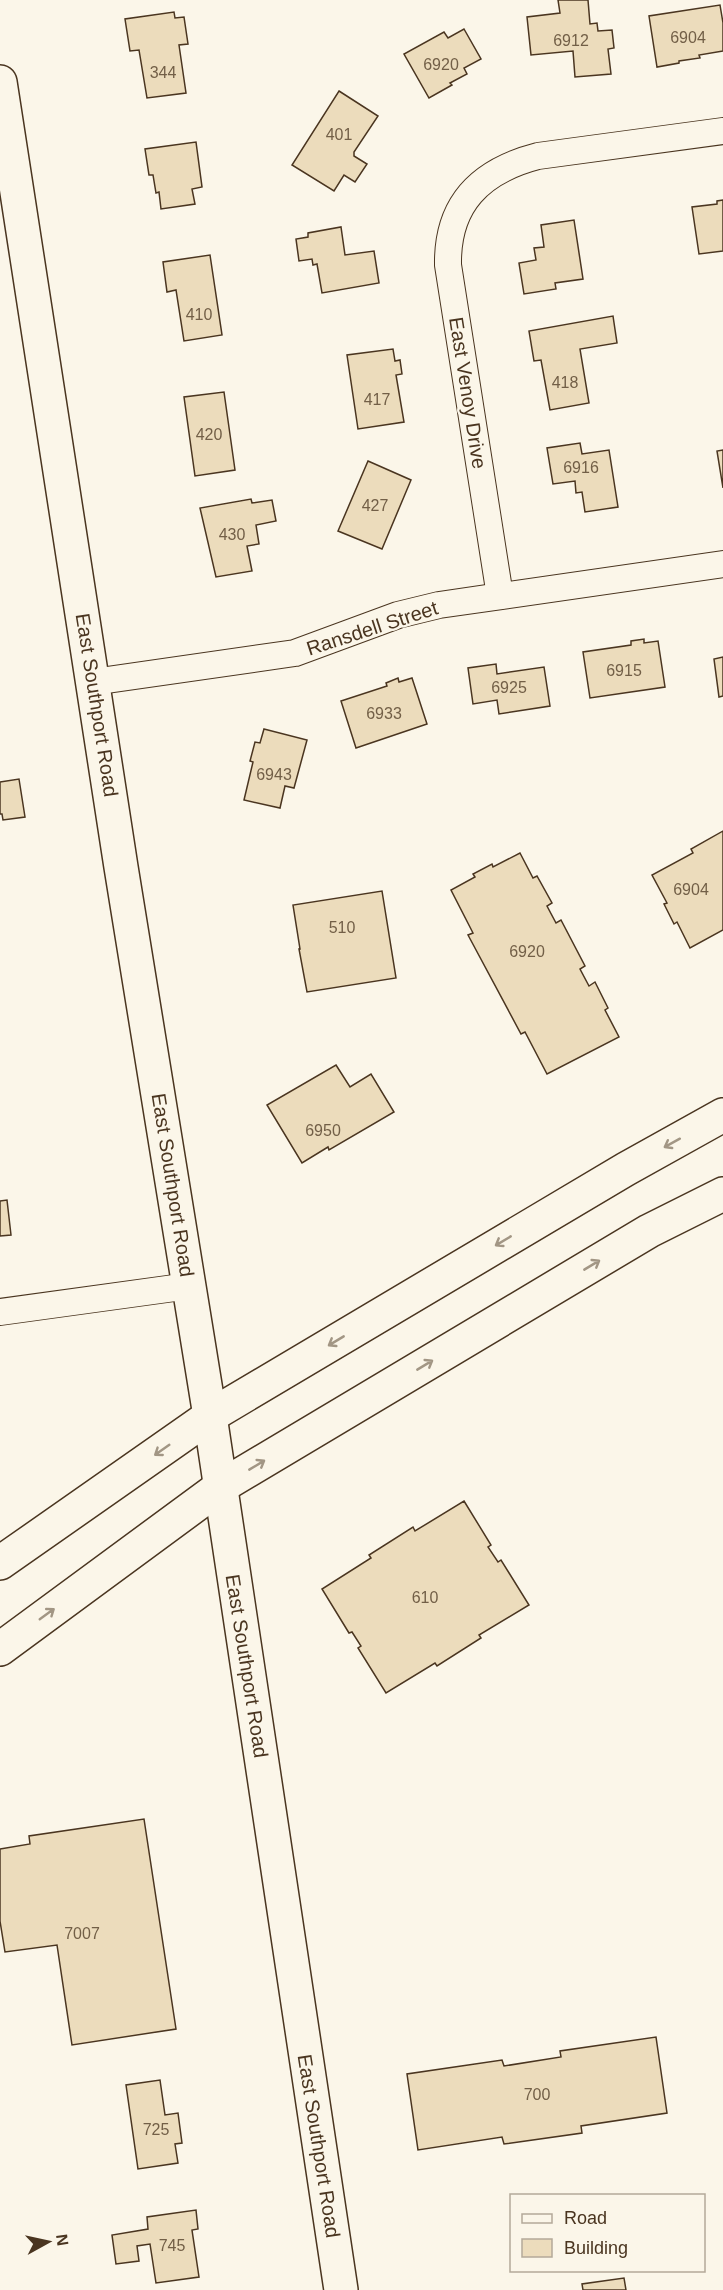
<svg xmlns="http://www.w3.org/2000/svg" width="723" height="2290" font-family="Arial,sans-serif">
  <rect width="100%" height="100%" fill="#fbf6e9"/>
  <g fill="#ecdcbc" stroke="#4a3520" stroke-width="1.5">
    <polygon points="558,0 588,0 590,24 597,23 598,31 612,30 614,48 608,49 611,74 575,77 573,51 531,55 527,17 560,13"/>
    <polygon points="720,5 723,23 723,51 699,55 700,58 679,61 679,63 657,67 649,16"/>
    <polygon points="174,12 175,18 184,17 188,44 179,45 186,93 147,98 139,50 130,51 125,19"/>
    <polygon points="464,29 481,59 464,68 467,74 450,83 452,85 429,98 404,54 444,32 448,38"/>
    <polygon points="339,91 378,116 354,152 354,156 367,164 355,182 344,175 334,191 292,165"/>
    <polygon points="196,142 202,187 192,189 195,204 161,209 159,192 156,193 153,175 149,175 145,149"/>
    <polygon points="723,200 723,251 699,254 692,207 717,204 717,201"/>
    <polygon points="574,220 583,279 555,283 556,289 524,294 519,263 536,260 534,248 544,247 541,225"/>
    <polygon points="341,227 345,255 374,251 379,283 322,293 317,264 313,265 312,259 299,261 296,239 308,237 308,233"/>
    <polygon points="210,255 222,335 184,341 176,290 167,292 163,262"/>
    <polygon points="613,316 617,343 580,349 589,403 550,410 541,360 534,361 529,331"/>
    <polygon points="393,349 395,361 400,360 402,374 396,375 404,422 358,429 347,355"/>
    <polygon points="224,392 235,470 195,476 184,397"/>
    <polygon points="580,443 582,454 609,450 618,507 585,512 582,492 576,493 575,481 553,484 547,448"/>
    <polygon points="723,450 723,488 717,451"/>
    <polygon points="368,461 411,480 382,549 338,531"/>
    <polygon points="251,499 252,503 272,500 276,521 256,525 259,544 247,546 252,571 216,577 200,508"/>
    <polygon points="644,639 644,643 658,641 665,687 590,698 583,652 631,645 631,641"/>
    <polygon points="723,657 723,696 719,697 714,659"/>
    <polygon points="496,664 497,674 544,667 550,706 499,714 497,700 473,704 468,668"/>
    <polygon points="398,678 399,682 412,678 427,724 356,748 341,701 387,686 386,683"/>
    <polygon points="264,729 307,740 294,788 285,786 280,808 244,800 253,762 250,761 255,742 260,743"/>
    <polygon points="19,779 25,817 3,820 2,814 0,814 0,782"/>
    <polygon points="723,831 723,930 690,948 677,922 674,924 664,904 667,903 652,875 693,853 691,849"/>
    <polygon points="520,853 533,878 537,876 552,903 547,906 556,923 561,920 585,966 580,969 589,986 595,982 608,1008 605,1010 619,1037 547,1074 525,1032 521,1034 468,935 473,933 451,890 475,877 473,874 492,864 493,867"/>
    <polygon points="382,891 396,978 307,992 299,949 300,949 293,905"/>
    <polygon points="336,1065 350,1087 371,1074 394,1112 329,1150 328,1147 302,1163 267,1105"/>
    <polygon points="7,1200 11,1235 0,1236 0,1201"/>
    <polygon points="464,1501 491,1545 488,1547 498,1562 501,1560 529,1605 479,1635 481,1638 437,1666 435,1663 386,1693 358,1648 361,1646 352,1632 349,1633 322,1589 371,1558 369,1555 413,1527 415,1531"/>
    <polygon points="144,1819 176,2029 72,2045 57,1945 5,1952 0,1921 0,1849 30,1844 29,1836"/>
    <polygon points="656,2037 667,2113 581,2126 582,2133 504,2144 502,2137 418,2150 407,2074 502,2060 504,2066 561,2057 560,2051"/>
    <polygon points="160,2080 165,2115 178,2113 182,2143 175,2144 178,2163 138,2169 126,2085"/>
    <polygon points="196,2210 198,2229 192,2230 199,2277 156,2283 150,2244 137,2246 139,2261 116,2264 112,2235 148,2229 147,2217"/>
    <polygon points="624,2278 626,2290 583,2290 582,2284"/>
  </g>
  <g fill="none" stroke-linecap="round" stroke-linejoin="round">
    <g stroke="#4a3520" stroke-width="28">
      <g id="minor">
        <path d="M500 596 448 265C447 204 480 171 538 156L723 131"/>
        <polyline points="93,682 295,653 398,615 439,605 723,564"/>
        <polyline points="0,1312 189,1286"/>
      </g>
    </g>
    <g stroke="#4a3520" stroke-width="36">
      <polyline id="secondary" points="0,82 121,867 210,1416 341,2290"/>
    </g>
    <g stroke="#4a3520" stroke-width="36">
      <g id="primary">
        <polyline points="0,1563 210,1416 626,1169 723,1115"/>
        <polyline points="0,1649 220,1487 649,1231 723,1194"/>
      </g>
    </g>
    <use href="#minor" stroke="#fbf6e9" stroke-width="26"/>
    <use href="#secondary" stroke="#fbf6e9" stroke-width="33"/>
    <use href="#primary" stroke="#fbf6e9" stroke-width="33"/>
  </g>
  <defs><path id="oneway-shaft" d="M-6 0H5M1.5-3L5.5 0L1.5 3" fill="none" stroke-width="1.6" stroke-linecap="round" stroke-linejoin="round" transform="scale(1.5)"/></defs>
  <g stroke="#a29684">
    <use href="#oneway-shaft" transform="translate(672 1143) rotate(151)"/>
    <use href="#oneway-shaft" transform="translate(503 1241) rotate(149)"/>
    <use href="#oneway-shaft" transform="translate(592 1265) rotate(-31)"/>
    <use href="#oneway-shaft" transform="translate(336 1341) rotate(149)"/>
    <use href="#oneway-shaft" transform="translate(425 1365) rotate(-31)"/>
    <use href="#oneway-shaft" transform="translate(162 1450) rotate(145)"/>
    <use href="#oneway-shaft" transform="translate(257 1465) rotate(-31)"/>
    <use href="#oneway-shaft" transform="translate(47 1614) rotate(-36)"/>
  </g>
  <g text-anchor="middle" stroke-width="4.5" stroke-linejoin="round" paint-order="stroke">
    <g font-size="16" fill="#725f47">
      <text x="688" y="43">6904</text>
      <text x="571" y="46">6912</text>
      <text x="441" y="70">6920</text>
      <text x="163" y="78">344</text>
      <text x="339" y="140">401</text>
      <text x="199" y="320">410</text>
      <text x="565" y="388">418</text>
      <text x="377" y="405">417</text>
      <text x="209" y="440">420</text>
      <text x="581" y="473">6916</text>
      <text x="375" y="511">427</text>
      <text x="232" y="540">430</text>
      <text x="624" y="676">6915</text>
      <text x="509" y="693">6925</text>
      <text x="384" y="719">6933</text>
      <text x="274" y="780">6943</text>
      <text x="691" y="895">6904</text>
      <text x="342" y="933">510</text>
      <text x="527" y="957">6920</text>
      <text x="323" y="1136">6950</text>
      <text x="425" y="1603">610</text>
      <text x="82" y="1939">7007</text>
      <text x="537" y="2100">700</text>
      <text x="156" y="2135">725</text>
      <text x="172" y="2251">745</text>
    </g>
    <g font-size="20" fill="#4a3520" stroke="#fbf6e9">
      <text transform="translate(468 393) rotate(81)" y="7">East Venoy Drive</text>
      <text transform="translate(372 628) rotate(-18)" y="7">Ransdell Street</text>
      <text transform="translate(97 705) rotate(81)" y="7">East Southport Road</text>
      <text transform="translate(173 1185) rotate(81)" y="7">East Southport Road</text>
      <text transform="translate(247 1666) rotate(81)" y="7">East Southport Road</text>
      <text transform="translate(319 2146) rotate(81)" y="7">East Southport Road</text>
    </g>
  </g>
  <rect x="510" y="2194" width="195" height="78" fill="#fbf6e9" stroke="#b4a999" stroke-width="1.5"/>
  <rect x="522" y="2214" width="30" height="9" fill="#fbf6e9" stroke="#b4a999" stroke-width="1.5"/>
  <text x="564" y="2224" font-size="18" fill="#4a3520">Road</text>
  <rect x="522" y="2239" width="30" height="18" fill="#ecdcbc" stroke="#b4a999" stroke-width="1.5"/>
  <text x="564" y="2254" font-size="18" fill="#4a3520">Building</text>
  <g transform="translate(48 2242) rotate(82)" stroke="#fbf6e9" stroke-width="4.5" paint-order="stroke">
  <path d="M0-4.5L10 22L0 15L-10 22Z" fill="#4a3520"/>
  <text y="-9" font-size="16" font-weight="bold" text-anchor="middle" fill="#4a3520">N</text>
  </g>
</svg>
